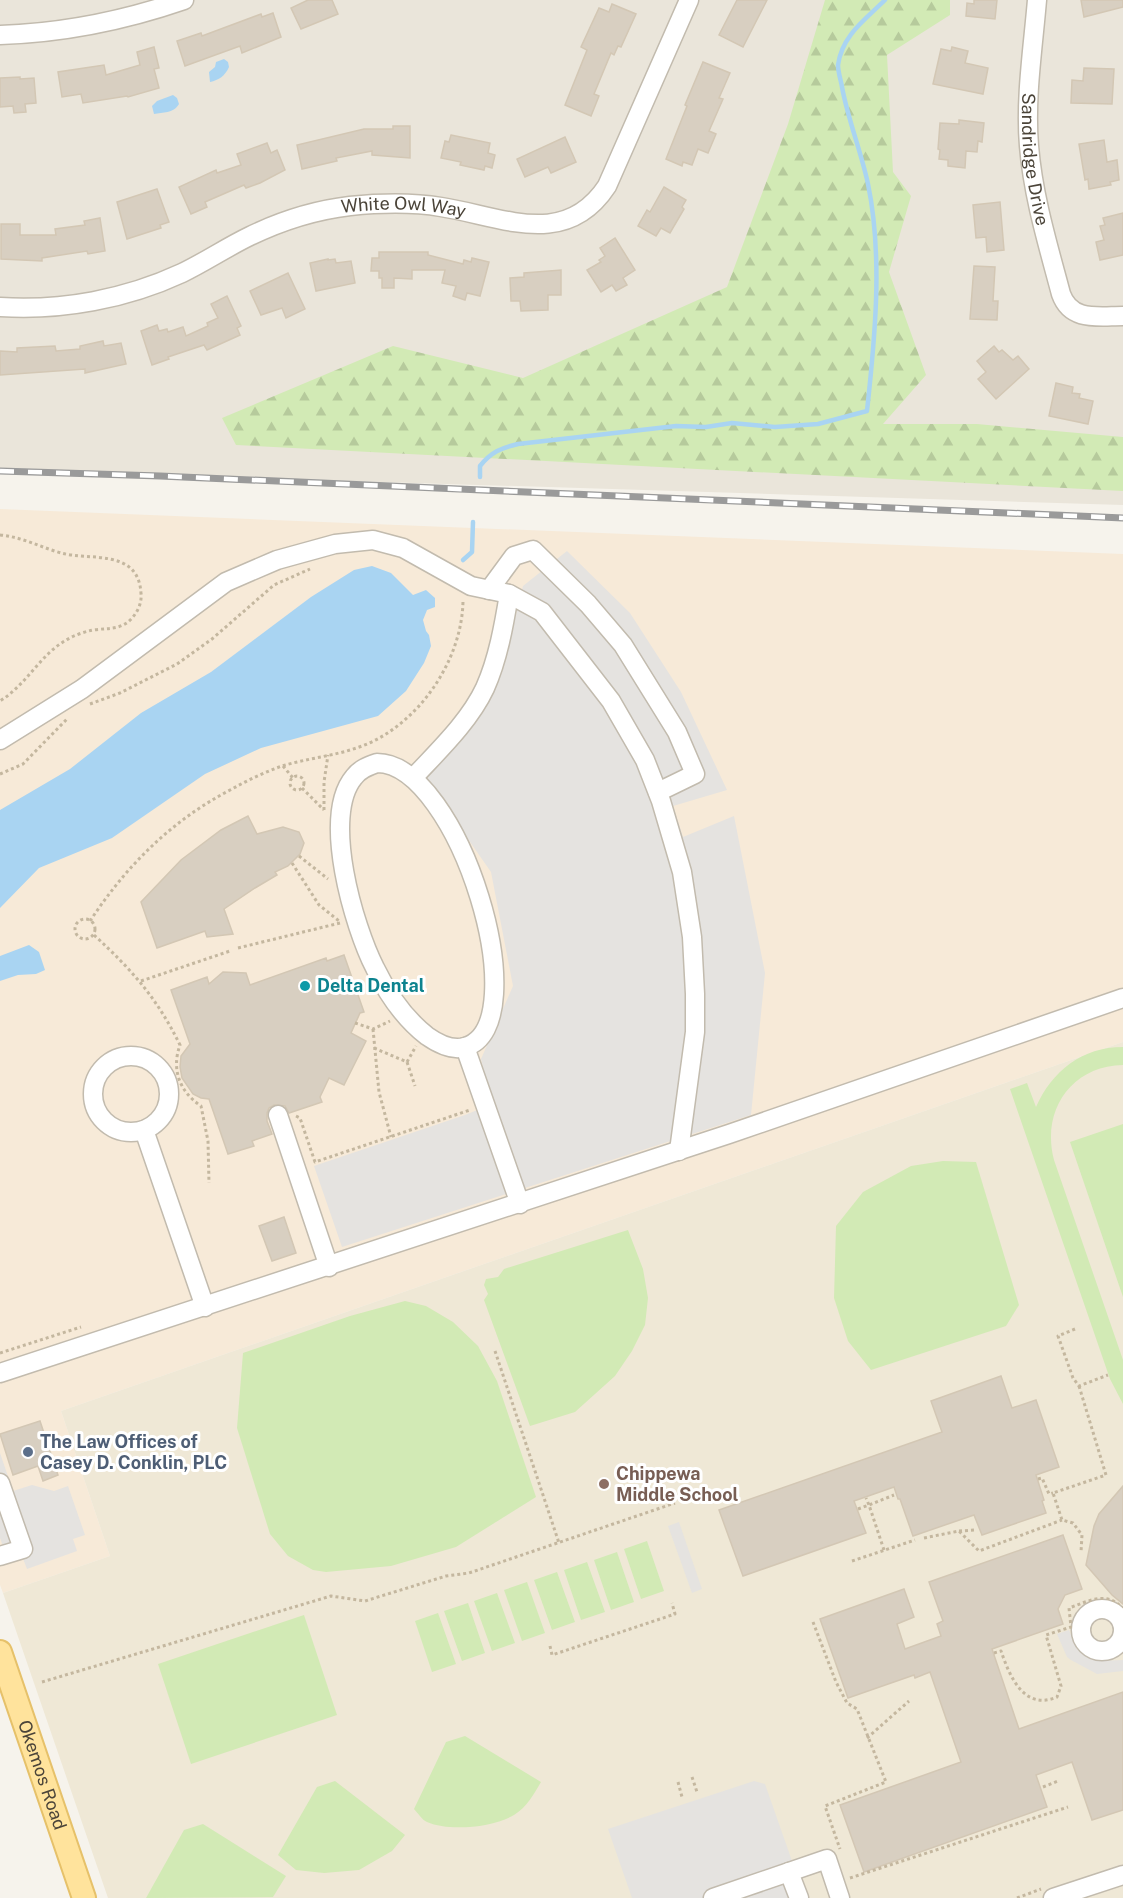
<svg xmlns="http://www.w3.org/2000/svg" width="1123" height="1898" font-family="'Public Sans',sans-serif">
  <defs>
    <pattern id="forest-firs" width="22" height="20" patternUnits="userSpaceOnUse" patternTransform="scale(1.5)"><rect width="22" height="20" fill="#d2eab5"/><path d="M5 1l3.5 6h-7zM16 11l3.5 6h-7z" fill="#b6ca9c"/></pattern>
  </defs>
  <rect width="100%" height="100%" fill="#f6f3ec"/>
  <polygon fill="#eae5da" points="0,0 1123,0 1123,505 0,470"/>
  <polygon fill="#f7ead8" points="0,509 1123,554 1123,1042 61,1411 110,1556 3,1593 0,1585"/>
  <polygon fill="#efe8d6" points="1123,1042 1123,1898 108,1898 3,1593 110,1556 61,1411"/>
  <polygon fill="url(#forest-firs)" points="825,0 950,0 950,15 887,55 893,172 911,196 889,272 926,375 883,424 977,424 1123,437 1123,491 236,445 222,418 393,346 523,378 727,287 788,124"/>
  <g fill="#d2eab5">
    <path d="M1123 1047V1065C1071 1066 1041 1111 1054 1160L1123 1360V1404L1110 1379 1010 1089 1027 1083 1036 1107C1052 1071 1082 1047 1123 1047Z"/>
    <polygon points="1123,1124 1123,1297 1070,1142"/>
    <polygon points="943,1161 976,1162 1019,1305 1006,1326 871,1370 848,1341 834,1298 836,1226 863,1192 911,1166"/>
    <polygon points="628,1230 643,1269 648,1298 645,1325 632,1351 615,1376 575,1412 530,1426 484,1300 488,1294 484,1285 486,1279 498,1277 504,1269"/>
    <polygon points="405,1301 426,1306 453,1322 478,1346 497,1381 536,1497 456,1547 391,1566 326,1572 313,1570 288,1556 270,1534 237,1428 243,1353 350,1316"/>
    <polygon points="647,1541 664,1591 641,1599 624,1549"/>
    <polygon points="617,1552 634,1602 611,1610 594,1560"/>
    <polygon points="587,1562 605,1612 581,1620 564,1570"/>
    <polygon points="557,1572 575,1622 552,1630 534,1580"/>
    <polygon points="527,1582 545,1633 522,1641 504,1590"/>
    <polygon points="497,1593 515,1643 492,1651 474,1601"/>
    <polygon points="468,1603 485,1653 462,1661 444,1611"/>
    <polygon points="438,1613 456,1664 432,1672 415,1621"/>
    <polygon points="304,1615 337,1715 191,1764 158,1664"/>
    <path d="M465 1736 541 1782C534 1794 527 1807 514 1815 494 1827 450 1832 427 1822 422 1820 418 1813 414 1809L446 1742Z"/>
    <polygon points="335,1781 405,1835 392,1851 359,1870 324,1873 296,1870 278,1855 317,1787"/>
    <polygon points="203,1824 286,1876 273,1897 146,1898 184,1830"/>
  </g>
  <g fill="#e5e3e0">
    <polygon points="567,551 630,613 681,692 727,790 673,806 683,837 734,816 765,973 751,1115 342,1247 314,1166 465,1115 492,1104 481,1059 513,986 491,872 424,776 503,668 523,586"/>
    <polygon points="0,1453 13,1491 32,1485 54,1491 68,1486 85,1535 73,1539 77,1551 27,1569 22,1556 8,1561 0,1538"/>
    <polygon points="679,1522 702,1589 692,1593 668,1526"/>
    <polygon points="1069,1630 1077,1649 1099,1661 1123,1660 1123,1671 1097,1674 1071,1660 1067,1657 1057,1634"/>
    <polygon points="754,1781 765,1784 805,1898 632,1898 608,1829"/>
  </g>
  <g fill="#a9d4f2">
    <path d="M224 59 228 62 229 67C225 76 219 80 210 82L209 72 215 67 216 62Z"/>
    <path d="M173 95 177 98 179 104C173 114 163 112 154 114L152 106 157 101Z"/>
    <polygon points="372,566 391,573 413,595 426,590 435,598 435,607 427,610 423,620 426,631 429,635 431,646 424,663 406,691 378,716 261,748 205,774 112,838 39,868 0,908 0,810 70,769 141,713 211,672 311,597 354,570"/>
    <polygon points="29,945 39,952 45,970 36,974 18,975 0,981 0,956"/>
  </g>
  <g fill="none" stroke-linecap="round" stroke-linejoin="round">
    <g stroke="#a9d4f2" stroke-width="4.5">
      <path d="M480 477V466C491 452 501 448 518 444L676 426 706 427 732 423 775 427 818 424 867 411C875 338 883 256 868 184 861 151 848 120 842 87 841 81 838 72 838 65 842 35 866 19 885 0"/>
      <polyline points="463,560 472,552 473,522"/>
    </g>
  </g>
  <g fill="#d8cfc1" stroke="#d3c7b4" stroke-width="1.5">
    <polygon points="308,0 332,0 338,14 301,29 291,8"/>
    <polygon points="737,0 767,0 743,47 719,35"/>
    <polygon points="974,0 997,0 995,19 966,16 967,3 974,4"/>
    <polygon points="1081,0 1123,0 1123,7 1084,17"/>
    <polygon points="612,4 636,14 621,47 618,46 614,55 611,53 594,94 599,96 591,116 565,105 587,50 581,47 599,8 609,12"/>
    <polygon points="273,13 281,37 242,53 240,46 185,66 177,41 201,33 202,36 261,14 262,17"/>
    <polygon points="154,47 159,68 154,69 159,88 128,97 127,96 83,103 81,94 62,97 58,72 104,65 106,75 140,65 137,52"/>
    <polygon points="952,47 968,51 965,63 988,68 983,94 933,84 941,49 951,51"/>
    <polygon points="703,62 730,73 719,98 723,99 709,131 716,134 708,153 698,149 692,165 683,162 682,166 666,159 687,106 685,105"/>
    <polygon points="1084,68 1114,69 1112,104 1071,103 1072,80 1083,81"/>
    <polygon points="20,77 20,79 34,78 36,103 25,104 26,112 14,113 13,106 0,107 0,78"/>
    <polygon points="959,120 984,123 982,142 978,141 977,152 966,151 965,168 948,166 948,160 939,159 940,150 938,149 940,123 959,124"/>
    <polygon points="393,126 410,126 410,158 372,155 372,151 336,158 337,161 302,169 297,145 364,129 393,129"/>
    <polygon points="451,135 490,143 488,153 495,155 492,168 485,166 484,170 460,165 461,162 441,158 445,141 449,142"/>
    <polygon points="565,137 576,162 551,173 548,167 525,177 517,159"/>
    <polygon points="1104,140 1107,162 1117,160 1119,180 1110,182 1111,185 1089,189 1088,179 1085,180 1079,144"/>
    <polygon points="267,143 271,153 277,150 285,170 260,183 246,188 244,185 205,202 207,207 191,214 179,187 216,170 217,173 241,165 237,154"/>
    <polygon points="664,187 686,200 682,207 684,209 670,233 661,228 656,236 638,226 647,210 650,212"/>
    <polygon points="157,189 169,222 160,225 161,228 127,239 117,202"/>
    <polygon points="1000,202 1004,250 987,252 986,237 976,238 973,205"/>
    <polygon points="1123,213 1123,255 1100,260 1096,242 1104,240 1100,226 1105,225 1103,218"/>
    <polygon points="100,218 105,251 88,254 87,251 42,258 42,261 1,259 1,224 20,224 20,235 56,235 55,229 85,225 84,221"/>
    <polygon points="615,238 635,270 623,278 627,285 616,291 612,285 601,292 587,270 601,262 599,260 605,256 600,248"/>
    <polygon points="379,252 428,252 428,255 463,264 464,260 471,262 472,258 489,262 480,296 467,293 465,300 453,296 456,286 442,283 445,270 412,270 412,279 394,278 394,288 382,288 382,278 379,278 379,271 371,271 372,258 379,258"/>
    <polygon points="328,259 328,260 335,259 336,263 351,261 355,283 316,291 310,263"/>
    <polygon points="974,266 995,267 993,301 998,301 997,320 970,319"/>
    <polygon points="561,270 561,295 548,295 548,310 521,311 520,301 511,301 510,278 524,277 524,273"/>
    <polygon points="288,273 305,309 286,318 282,308 261,315 250,291"/>
    <polygon points="227,296 241,326 237,328 240,335 207,350 204,345 168,357 169,359 152,365 141,331 157,325 159,331 167,329 168,332 183,327 186,336 208,326 207,323 218,318 211,304"/>
    <polygon points="103,341 104,346 121,343 126,364 85,373 85,369 0,375 0,351 17,352 17,348 55,346 56,351 80,349 80,346"/>
    <polygon points="994,346 999,352 1002,350 1013,360 1018,356 1029,369 996,399 978,379 986,372 977,361"/>
    <polygon points="1056,383 1073,387 1072,393 1080,394 1079,398 1093,401 1088,424 1049,416"/>
    <polygon points="248,816 257,834 283,827 299,832 304,843 300,854 288,866 275,872 277,875 255,888 224,909 233,934 207,937 205,931 157,948 141,902 181,860 221,830"/>
    <polygon points="344,955 364,1012 360,1013 351,1033 366,1041 344,1085 329,1078 320,1097 322,1102 289,1113 285,1106 274,1105 269,1108 267,1113 267,1121 272,1134 252,1141 254,1146 228,1154 209,1099 201,1098 193,1094 182,1078 180,1067 181,1056 190,1044 171,990 207,977 209,984 223,972 246,973 250,985 326,958 327,961"/>
    <polygon points="284,1217 296,1253 272,1261 259,1226"/>
    <polygon points="1001,1376 1012,1408 1036,1400 1059,1467 1036,1475 1044,1500 1042,1501 1046,1513 982,1535 974,1515 913,1536 900,1499 898,1499 894,1487 854,1501 866,1533 743,1576 719,1510 942,1432 931,1401"/>
    <polygon points="40,1421 58,1475 43,1481 38,1466 13,1475 0,1434"/>
    <polygon points="1123,1486 1123,1604 1112,1595 1086,1565 1094,1526 1099,1514"/>
    <polygon points="1063,1535 1082,1589 1065,1595 1058,1609 1063,1624 992,1649 1019,1729 1123,1692 1123,1810 1092,1820 1072,1762 1036,1775 1047,1807 864,1872 840,1805 961,1762 930,1672 915,1678 914,1675 848,1698 820,1619 904,1589 914,1617 897,1624 905,1649 941,1636 937,1624 943,1621 929,1582"/>
  </g>
  <g fill="none" stroke-linecap="round" stroke-linejoin="round">
    <g stroke="#c2bbae" stroke-width="21">
      <g id="minor">
        <path id="s1" d="M1037 0C1033 48 1025 98 1029 146 1033 196 1048 245 1061 294 1071 322 1098 316 1123 316"/>
        <path d="M0 35C62 33 126 20 184 0"/>
        <path id="s2" d="M0 307C62 311 126 299 182 273 205 262 227 247 250 236 281 221 316 210 350 206 380 203 411 202 441 207 501 216 565 250 607 186L689 0"/>
        <polyline points="489,590 514,556 533,550 588,604 623,645 677,732 695,774 658,792"/>
        <polyline points="0,740 82,689 226,582 277,560 335,544 373,540 403,548 471,586 509,594 542,612 611,701 645,760 661,801 682,872 692,937 695,994 695,1032 679,1151"/>
        <path d="M377 763C459 763 539 1026 465 1047 452 1051 437 1043 427 1036 404 1018 388 995 375 968 354 927 321 816 354 777 360 769 368 766 377 763Z"/>
        <path d="M413 778C438 751 469 722 485 688 498 659 504 625 509 594"/>
        <polyline points="465,1047 520,1204"/>
        <circle cx="131" cy="1094" r="38"/>
        <polyline points="278,1115 329,1267"/>
        <polyline points="144,1130 205,1307"/>
        <polyline points="0,1373 729,1134 1123,998"/>
        <polyline points="0,1483 23,1549 0,1556"/>
        <circle cx="1102" cy="1630" r="21"/>
        <polyline points="789,1872 799,1898"/>
        <polyline points="713,1898 827,1859 840,1898"/>
        <polyline points="1053,1898 1123,1875"/>
      </g>
    </g>
    <g stroke="#e6c16a" stroke-width="26">
      <g id="major">
        <path id="s3" d="M0 1652 84 1898"/>
      </g>
    </g>
    <g stroke="#c4b79f" stroke-width="3" stroke-dasharray="3 3" stroke-linecap="butt">
      <path d="M0 535C22 537 40 547 61 553 90 561 139 548 141 594 142 605 136 615 128 622 117 630 106 628 93 630 83 632 72 636 63 642 39 657 26 685 0 701"/>
      <polyline points="90,704 120,693 177,664 212,639 274,585 310,569"/>
      <polyline points="283,766 293,778"/>
      <polyline points="0,774 23,764 67,719"/>
      <circle cx="297" cy="783" r="7"/>
      <polyline points="302,788 324,810"/>
      <polyline points="324,810 324,782 328,755"/>
      <polyline points="299,856 328,879"/>
      <polyline points="292,863 319,905 339,921"/>
      <circle cx="85" cy="929" r="10"/>
      <path d="M90 921C127 865 172 820 232 789 248 780 265 772 282 766 308 758 336 756 362 746 418 725 462 661 463 601"/>
      <path d="M94 935C132 970 157 998 180 1045 171 1070 180 1092 201 1106L208 1141 209 1183"/>
      <polyline points="238,948 340,923"/>
      <polyline points="141,981 230,951"/>
      <polyline points="355,1023 373,1029 390,1021"/>
      <polyline points="373,1029 379,1092 391,1137"/>
      <polyline points="374,1048 407,1062 415,1086"/>
      <polyline points="407,1062 416,1046"/>
      <polyline points="296,1116 300,1118 315,1162 470,1110"/>
      <polyline points="1075,1329 1058,1336 1073,1378 1079,1386 1108,1375"/>
      <polyline points="495,1351 559,1543"/>
      <polyline points="0,1353 81,1327"/>
      <polyline points="1079,1386 1106,1475 1053,1493 1062,1520 1073,1523 1082,1535 1081,1552"/>
      <polyline points="1038,1479 1042,1478 1049,1494 1053,1493"/>
      <polyline points="858,1509 869,1505 866,1498"/>
      <polyline points="959,1531 976,1530"/>
      <polyline points="924,1538 959,1531 979,1551 1062,1520"/>
      <polyline points="884,1550 869,1505 894,1495"/>
      <polyline points="852,1561 915,1540"/>
      <polyline points="813,1622 836,1682 847,1703 857,1709 886,1782 825,1806 840,1849"/>
      <polyline points="550,1646 552,1655 675,1614 672,1603"/>
      <path d="M994 1653 1001 1651C1010 1677 1024 1711 1057 1697L1061 1686 1046 1635 1071 1627 1069 1608C1089 1601 1107 1590 1123 1609"/>
      <polyline points="42,1682 331,1596 365,1601 446,1576 469,1573 675,1503"/>
      <polyline points="867,1738 909,1701"/>
      <polyline points="692,1777 697,1792"/>
      <polyline points="678,1782 682,1797"/>
      <polyline points="1043,1787 1058,1781"/>
      <polyline points="850,1878 1068,1807"/>
      <polyline points="1017,1898 1041,1889"/>
    </g>
    <use href="#minor" stroke="#fff" stroke-width="18"/>
    <use href="#major" stroke="#ffe39c" stroke-width="22"/>
    <g stroke="#9a9a9a" stroke-width="7">
      <polyline id="rail" points="0,471 160,476 1123,518"/>
    </g>
    <use href="#rail" stroke="#fff" stroke-width="4.5" stroke-dasharray="14" stroke-linecap="butt"/>
  </g>
  <circle fill="#0f9aa8" stroke="#fff" stroke-width="2" cx="305" cy="986" r="6"/>
  <circle fill="#5c6f8a" stroke="#fff" stroke-width="2" cx="28" cy="1452" r="6"/>
  <circle fill="#8d6e63" stroke="#fff" stroke-width="2" cx="604" cy="1484" r="6"/>
  <g text-anchor="middle" stroke-width="6" stroke-linejoin="round" paint-order="stroke">
    <g font-size="18" fill="#4b4439" stroke="#fff">
      <text dy="6" stroke="none"><textPath href="#s1" startOffset="160">Sandridge Drive</textPath></text>
      <text dy="6" stroke="none"><textPath href="#s2" startOffset="423">White Owl Way</textPath></text>
      <text dy="6" stroke="none"><textPath href="#s3" startOffset="130">Okemos Road</textPath></text>
    </g>
    <g font-size="18" font-weight="bold" fill="#0d838f" stroke="#fff" text-anchor="start">
      <text x="317" y="992">Delta Dental</text>
    </g>
    <g font-size="18" font-weight="bold" fill="#4e5e75" stroke="#fff" text-anchor="start">
      <text x="40" y="1448">The Law Offices of<tspan x="40" dy="21">Casey D. Conklin, PLC</tspan></text>
    </g>
    <g font-size="18" font-weight="bold" fill="#785e54" stroke="#fff" text-anchor="start">
      <text x="616" y="1480">Chippewa<tspan x="616" dy="21">Middle School</tspan></text>
    </g>
  </g>
</svg>
